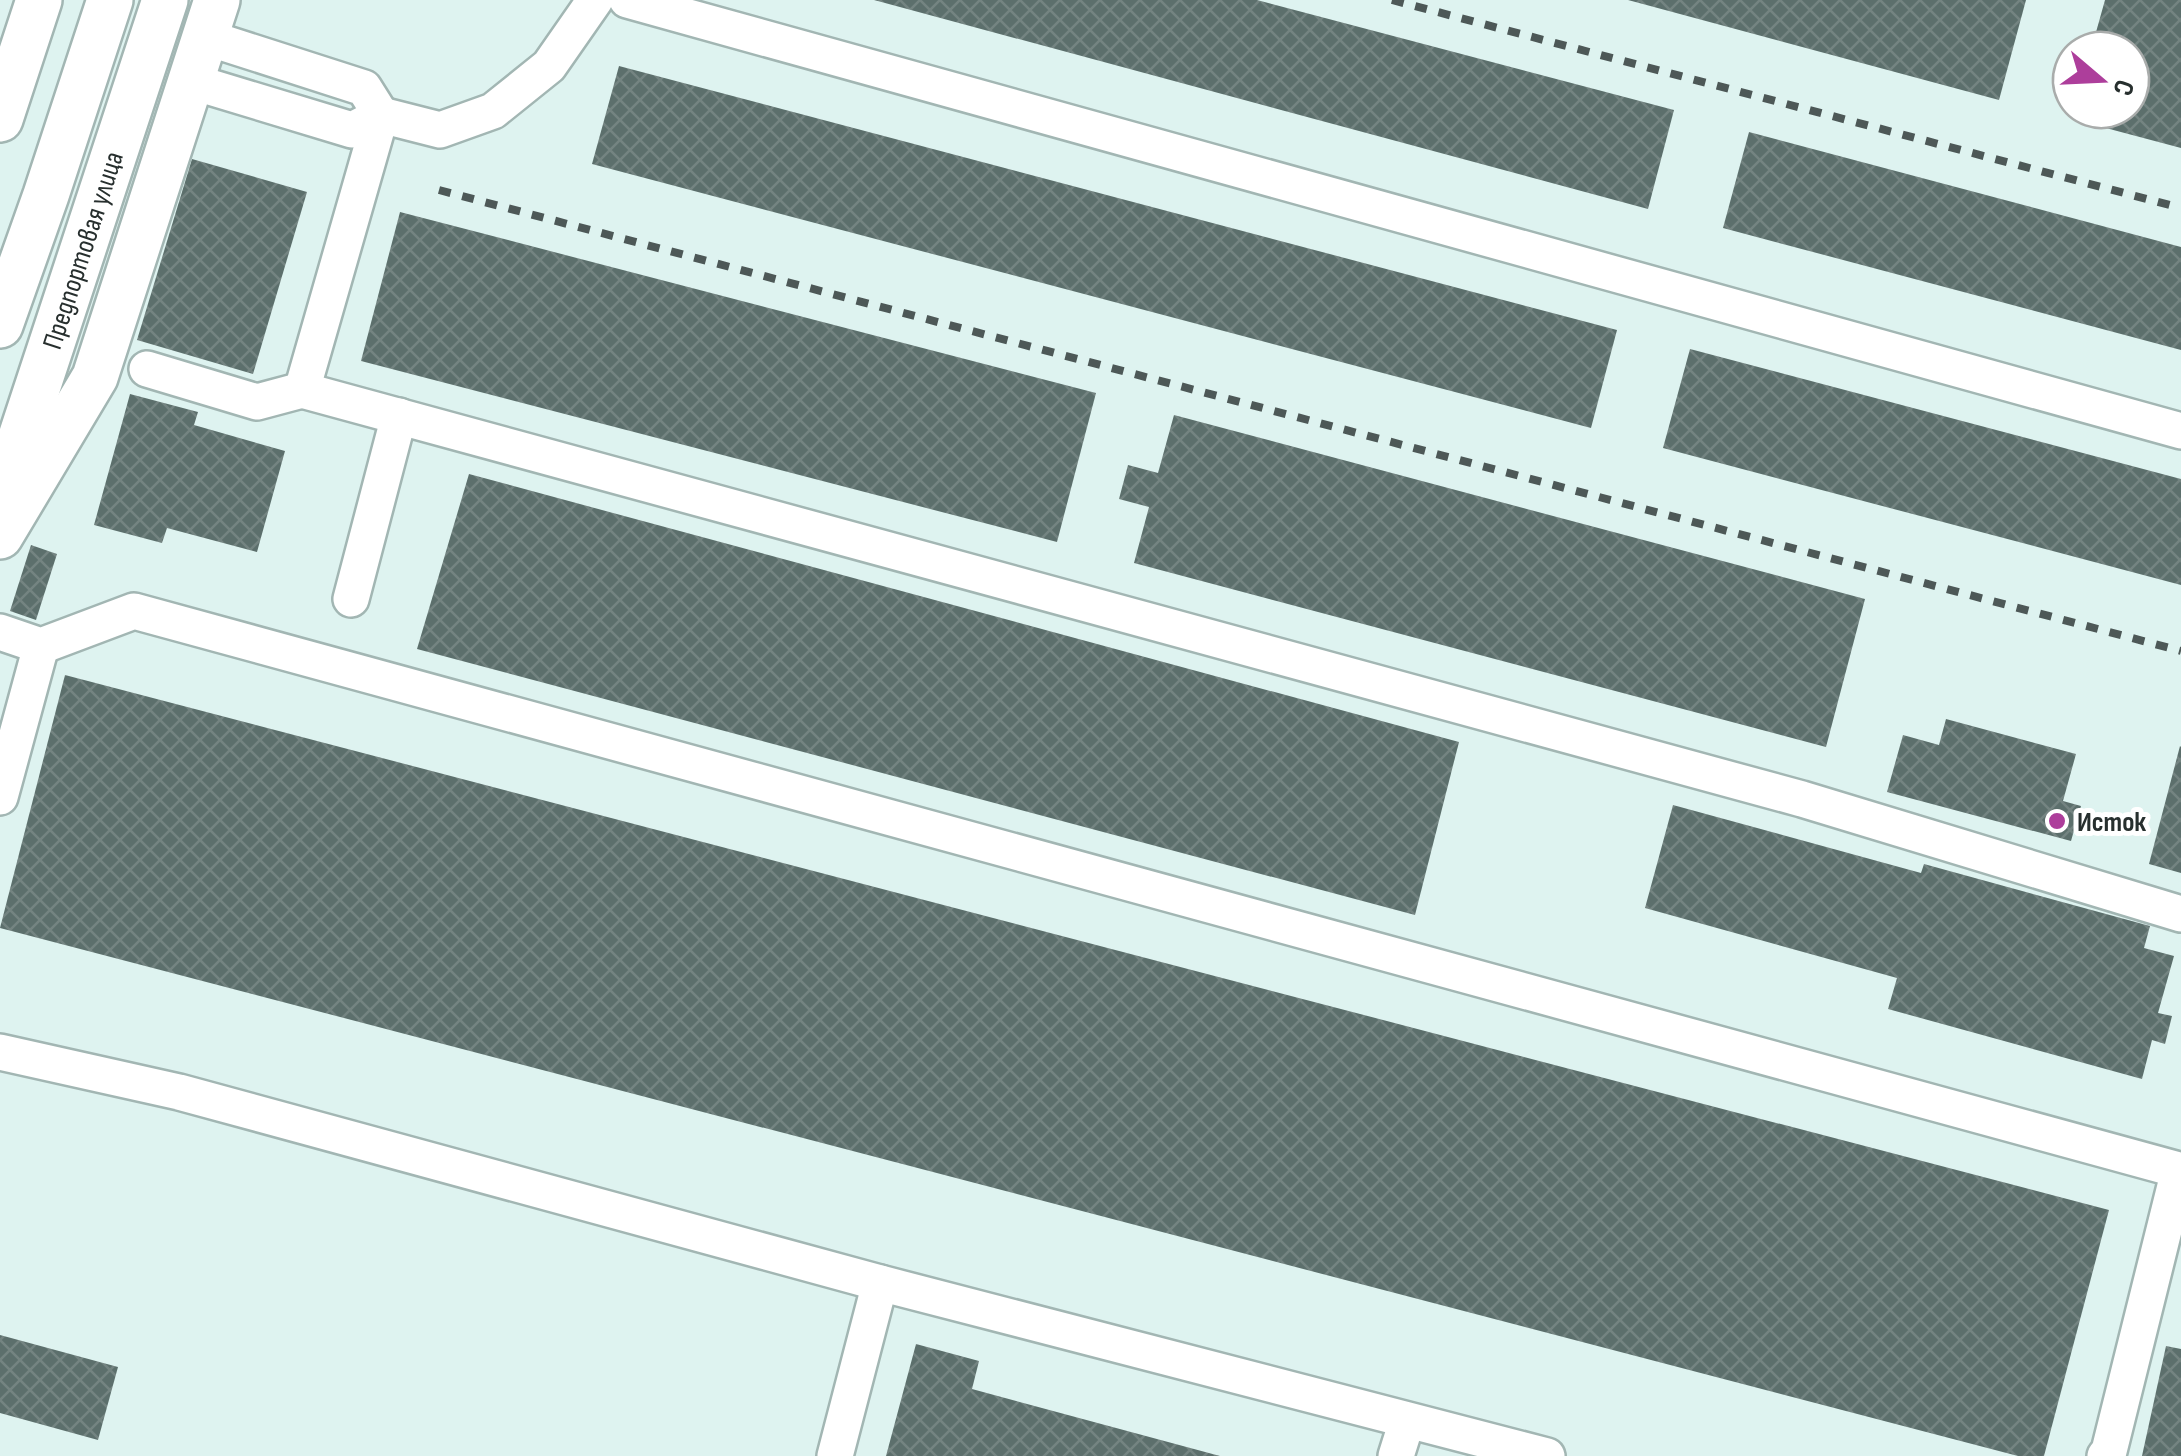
<svg xmlns="http://www.w3.org/2000/svg" width="2181" height="1456" font-family="'Sofia Sans Condensed',sans-serif">
  <defs>
    <pattern id="building-cross-hatch" width="8" height="8" patternUnits="userSpaceOnUse" patternTransform="scale(2.5)"><rect width="8" height="8" fill="#5c6f6c"/><path d="M0 0l8 8M0 8l8-8" fill="none" stroke="#748481"/></pattern>
  </defs>
  <rect width="100%" height="100%" fill="#def3f0"/>
  <g fill="url(#building-cross-hatch)">
    <polygon points="874,0 1257,0 1674,110 1648,209"/>
    <polygon points="1628,0 2026,0 1999,100"/>
    <polygon points="2105,0 2181,0 2181,148 2072,119 2075,110 2131,110 2131,50 2091,50"/>
    <polygon points="619,66 1617,330 1591,428 592,164"/>
    <polygon points="1749,132 2181,247 2181,350 1723,228"/>
    <polygon points="192,159 307,192 253,374 137,340"/>
    <polygon points="400,212 1096,393 1057,542 361,361"/>
    <polygon points="1690,349 2181,479 2181,585 1663,448"/>
    <polygon points="130,394 198,412 194,425 285,451 257,552 167,528 162,543 94,525"/>
    <polygon points="1174,415 1865,599 1826,747 1134,563 1149,507 1119,499 1128,465 1158,473"/>
    <polygon points="469,474 1459,742 1415,915 417,649"/>
    <polygon points="31,545 57,554 36,620 10,611"/>
    <polygon points="65,675 2109,1210 2044,1456 2018,1456 0,928"/>
    <polygon points="1946,719 2076,754 2063,801 2081,806 2071,841 1887,792 1903,735 1939,745"/>
    <polygon points="2180,746 2181,747 2181,873 2149,864"/>
    <polygon points="1673,805 1921,873 1924,864 2150,926 2144,948 2174,956 2158,1013 2172,1016 2165,1044 2152,1040 2142,1079 1888,1009 1897,978 1645,908"/>
    <polygon points="0,1335 118,1367 98,1440 0,1413"/>
    <polygon points="916,1344 979,1361 972,1389 1220,1456 886,1456"/>
    <polygon points="2166,1346 2181,1349 2181,1456 2142,1456"/>
  </g>
  <g fill="none" stroke-linecap="round" stroke-linejoin="round">
    <g stroke="#a2b6b3" stroke-width="40">
      <g id="minor">
        <polyline points="627,0 2181,431"/>
        <polyline points="205,37 364,88 381,115 302,390 1802,799 2181,914"/>
        <polyline points="190,81 352,130 381,115 440,130 493,111 549,66 595,0"/>
        <polyline points="147,369 257,402 302,390"/>
        <polyline points="351,599 399,416"/>
        <polyline points="0,632 41,646 134,611 2179,1170 2109,1451 2105,1456"/>
        <polyline points="0,797 41,646"/>
        <polyline points="0,1052 179,1092 880,1283 1547,1456"/>
        <polyline points="835,1456 880,1283"/>
        <polyline points="1396,1456 1407,1421"/>
      </g>
    </g>
    <g stroke="#a2b6b3" stroke-width="50">
      <g id="major">
        <polyline points="0,119 39,0"/>
        <polyline points="0,325 46,195 110,0"/>
        <polyline points="0,501 165,0"/>
        <polyline points="0,536 95,377 217,0"/>
      </g>
    </g>
    <use href="#minor" stroke="#fff" stroke-width="35"/>
    <use href="#major" stroke="#fff" stroke-width="45"/>
    <g stroke="#4d5857" stroke-width="8" stroke-dasharray="12 12" stroke-linecap="butt">
      <polyline points="1392,0 2181,208"/>
      <polyline points="439,190 2181,651"/>
    </g>
  </g>
  <circle fill="#ad3e9b" stroke="#fff" stroke-width="4" cx="2057" cy="821" r="10"/>
  <g text-anchor="middle" stroke-width="10" stroke-linejoin="round" paint-order="stroke">
    <g font-size="28" fill="#272f2e" stroke="#fff">
      <text transform="translate(82 250) rotate(-72)" y="10">Предпортовая улица</text>
    </g>
    <g font-size="28" font-weight="bold" fill="#272f2e" stroke="#fff" text-anchor="start">
      <text x="2077" y="831">Исток</text>
    </g>
  </g>
  <g transform="translate(2101 80) rotate(109)"><circle r="48" fill="#ffffff" stroke="#a9acab" stroke-width="2.5"/>
  <path d="M0-8L18 38L0 25L-18 38Z" fill="#ad3e9b"/>
  <text y="-15" font-size="28" font-weight="bold" text-anchor="middle" fill="#272f2e">С</text>
  </g>
</svg>
